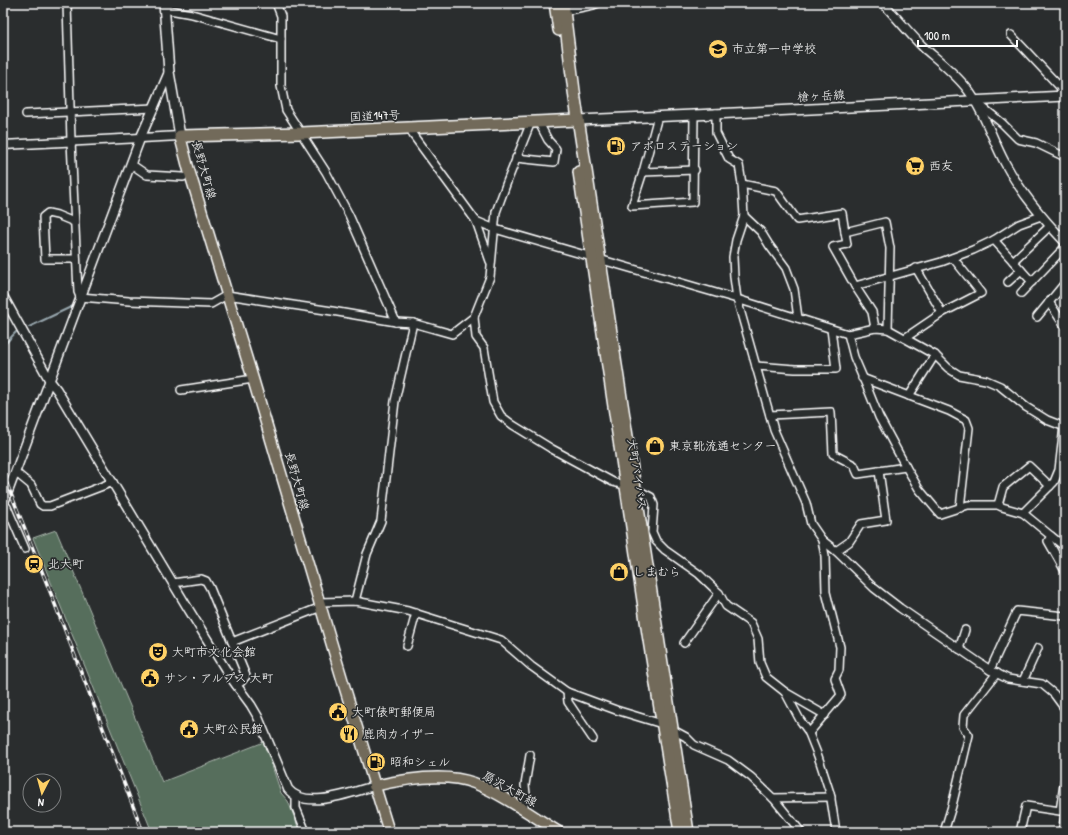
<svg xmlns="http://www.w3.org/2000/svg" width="1068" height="835" font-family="'Patrick Hand','Klee One',sans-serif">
  <rect width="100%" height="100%" fill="#2a2d2e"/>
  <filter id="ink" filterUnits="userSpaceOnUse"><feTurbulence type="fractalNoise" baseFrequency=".025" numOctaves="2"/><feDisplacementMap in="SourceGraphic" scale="8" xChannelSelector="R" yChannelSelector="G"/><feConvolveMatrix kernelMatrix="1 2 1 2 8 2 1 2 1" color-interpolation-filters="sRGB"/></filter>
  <g filter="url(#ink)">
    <polygon fill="#566e5b" stroke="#aab6ad" points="56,530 162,782 264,742 281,793 288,801 300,832 152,832 33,538"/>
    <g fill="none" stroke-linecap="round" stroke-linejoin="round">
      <g stroke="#97a6ad" stroke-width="2">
        <polyline points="29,327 73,306"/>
        <polyline points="3,346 16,332"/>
      </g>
      <g stroke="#fff" stroke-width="10">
        <g id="minor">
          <polyline points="67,3 71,141 78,292 80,297 129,301 211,304 227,295 332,311 396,322 413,323 452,334 474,317"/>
          <polyline points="276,3 281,16 281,86 286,110 326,172 349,215 396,322"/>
          <polyline points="164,9 192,14 281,39"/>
          <polyline points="564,11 593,5 598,3"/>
          <polyline points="1011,35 1060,87 1063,96"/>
          <polyline points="975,101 1002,123 1018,139 1036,143 1065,157"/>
          <polyline points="716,113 716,133 729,159 739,165 742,184 744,216 736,240 733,257 734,277 737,299 774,430 806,503 811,524 822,540 836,551 874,588 900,608 990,670 1008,679 1042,684 1054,694 1065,709"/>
          <polyline points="26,114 154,108"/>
          <polyline points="658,116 643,172 632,206 693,202 694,115"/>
          <polyline points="531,122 507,182 496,212 490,277 474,317 476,337 484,348 493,402 501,416 513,425 552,449 613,482 634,488 651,497 654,505 652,532 656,541 665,550 699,574 719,593 726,606 751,623 758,639 760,663 766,677 785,692 800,720 808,731 818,756 830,793 836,832"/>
          <polyline points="410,127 413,135 476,221 490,261"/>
          <polyline points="516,158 554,162 556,149 548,140 538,121"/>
          <polyline points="131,164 147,175 183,177"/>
          <polyline points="643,172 695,170"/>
          <polyline points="742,184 776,191 797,220 842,213 845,232"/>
          <polyline points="744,216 761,232 769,245 786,268 794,289 798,318"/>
          <polyline points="476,221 495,229 737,299 848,334 875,328 888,329 935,355 948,368 959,375 986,380 1000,386 1026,407 1047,420 1065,427"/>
          <polyline points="74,222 57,215 48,213 43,217 45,259 76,259"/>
          <polyline points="994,240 1032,282"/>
          <polyline points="1013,261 1050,226"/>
          <polyline points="916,268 942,313"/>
          <polyline points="1008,282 1021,270"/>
          <polyline points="855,286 941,262 973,250 994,240 1019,224 1041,216"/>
          <polyline points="1021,293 1065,247"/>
          <polyline points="1049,302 1064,325"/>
          <polyline points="1037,317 1065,283"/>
          <polyline points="875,328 872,312 855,286 833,247 847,244 845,232 885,222 890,248 888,329"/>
          <polyline points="848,334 854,357 869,392 879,417 906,467 919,489 940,514 968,505 998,505 1002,507 1023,513 1051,536 1048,541 1065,571"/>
          <polyline points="905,338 942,313 981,293 953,258"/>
          <polyline points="756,366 795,369 836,369 831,329"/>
          <polyline points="862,378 949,411 966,420 969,428 960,508"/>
          <polyline points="181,390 253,379"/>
          <polyline points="909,396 935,355"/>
          <polyline points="770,415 831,412 833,454 854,465 858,474 906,467"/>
          <polyline points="15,474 20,476 31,485 40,504 43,506 50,506 113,482"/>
          <polyline points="3,503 7,507 25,549"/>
          <polyline points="998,505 1003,487 1029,466 1050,486"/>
          <polyline points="1023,513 1054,482 1059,470 1064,426"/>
          <polyline points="1051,536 1065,547"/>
          <polyline points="836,551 849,542 861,524 886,520 879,471"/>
          <polyline points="173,583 201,579 206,581 210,588 246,676 241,682 236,685"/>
          <polyline points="355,601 367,554 381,521 395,401 413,323"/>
          <polyline points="320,602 355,601 408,611 501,640 531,666 567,692 616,710 662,724 686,737 694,745 728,760 751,777 774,799 801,832"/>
          <polyline points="232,642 321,607"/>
          <polyline points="684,643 719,593"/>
          <polyline points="407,646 416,613"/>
          <polyline points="959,649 965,630"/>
          <polyline points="990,670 1017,611 1065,616"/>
          <polyline points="1023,681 1038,648"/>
          <polyline points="567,692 568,702 593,739"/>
          <polyline points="785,692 825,715"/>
          <polyline points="809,733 841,695 835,678 839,670 840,647 826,592 825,556 822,540"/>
          <polyline points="296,797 296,808 306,832"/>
          <polyline points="773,798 831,797"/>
          <polyline points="523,810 526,794 525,785 530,755"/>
          <polyline points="944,832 952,806 969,735 963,727 964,715 997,673"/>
          <polyline points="1020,832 1026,806 1060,811 1065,778"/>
          <polyline points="1062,832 1065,816"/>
        </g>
      </g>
      <g stroke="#fff" stroke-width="11">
        <g id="tertiary">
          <path d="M883 3C897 18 910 34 924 48 939 61 956 74 968 90 984 111 992 139 1005 163 1021 193 1042 218 1065 242"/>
          <polyline points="3,145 180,136"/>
          <path d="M3 296 50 381 57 390 189 610 229 675 251 705 258 717 288 789C305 811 352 792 374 786"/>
          <polyline points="3,505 140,139 169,72"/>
        </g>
      </g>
      <g stroke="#fff" stroke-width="12">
        <g id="secondary">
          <polyline points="164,3 169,72 180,136"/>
          <polyline points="578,120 694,115 1065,96"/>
        </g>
      </g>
      <g stroke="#fff" stroke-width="13">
        <g id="primary">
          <polyline points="180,136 188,167 253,379 343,682 389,832"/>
          <path d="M374 786C404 779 445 772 474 783 504 795 531 815 559 832"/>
        </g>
      </g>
      <g stroke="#fff" stroke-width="14">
        <g id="trunk">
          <polyline points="555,3 559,30"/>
          <polyline points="563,3 575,99 688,832"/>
          <polyline points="180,136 301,133 578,120"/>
          <polyline points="579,172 648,634 680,832"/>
        </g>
      </g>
      <use href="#minor" stroke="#2a2d2e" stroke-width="7"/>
      <use href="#tertiary" stroke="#2a2d2e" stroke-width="8"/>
      <use href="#secondary" stroke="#2a2d2e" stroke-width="9"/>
      <use href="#primary" stroke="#726b5a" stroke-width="10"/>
      <use href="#trunk" stroke="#726b5a" stroke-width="11"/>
      <g stroke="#fff" stroke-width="3.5">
        <polyline id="rail" points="3,474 51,594 143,832"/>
      </g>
      <use href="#rail" stroke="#2a2d2e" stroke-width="2" stroke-dasharray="6" stroke-linecap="butt"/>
    </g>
  </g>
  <defs>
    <g id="school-disc" transform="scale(1)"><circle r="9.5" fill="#ffd166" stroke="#2a2d2e"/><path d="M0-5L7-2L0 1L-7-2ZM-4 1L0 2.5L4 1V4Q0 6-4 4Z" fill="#111"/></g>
    <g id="fuel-disc" transform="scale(1)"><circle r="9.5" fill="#ffd166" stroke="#2a2d2e"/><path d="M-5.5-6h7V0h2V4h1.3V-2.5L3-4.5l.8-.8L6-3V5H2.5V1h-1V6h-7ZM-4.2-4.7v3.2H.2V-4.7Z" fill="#111"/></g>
    <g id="supermarket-disc" transform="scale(1)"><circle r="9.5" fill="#ffd166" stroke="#2a2d2e"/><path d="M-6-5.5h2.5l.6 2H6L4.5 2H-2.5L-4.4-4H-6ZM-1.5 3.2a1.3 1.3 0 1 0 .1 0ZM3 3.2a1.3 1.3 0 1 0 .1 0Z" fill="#111"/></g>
    <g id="shop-disc" transform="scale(1)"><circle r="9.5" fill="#ffd166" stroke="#2a2d2e"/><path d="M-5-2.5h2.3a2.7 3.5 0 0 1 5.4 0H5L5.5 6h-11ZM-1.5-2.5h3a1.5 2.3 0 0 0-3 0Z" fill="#111"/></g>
    <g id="station-disc" transform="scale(1)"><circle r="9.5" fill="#ffd166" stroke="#2a2d2e"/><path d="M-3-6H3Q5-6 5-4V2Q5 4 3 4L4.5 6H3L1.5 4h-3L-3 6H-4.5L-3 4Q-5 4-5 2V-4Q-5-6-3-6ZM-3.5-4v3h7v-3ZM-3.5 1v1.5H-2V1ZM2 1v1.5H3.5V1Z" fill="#111"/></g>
    <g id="theatre-disc" transform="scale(1)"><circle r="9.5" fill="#ffd166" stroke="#2a2d2e"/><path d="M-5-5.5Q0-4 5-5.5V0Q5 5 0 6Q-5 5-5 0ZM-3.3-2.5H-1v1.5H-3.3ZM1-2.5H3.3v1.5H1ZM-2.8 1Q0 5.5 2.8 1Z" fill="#111"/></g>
    <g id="civic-disc" transform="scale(1)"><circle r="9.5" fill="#ffd166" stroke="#2a2d2e"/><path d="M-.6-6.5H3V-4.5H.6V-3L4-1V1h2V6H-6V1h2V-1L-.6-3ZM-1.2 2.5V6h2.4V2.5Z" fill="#111"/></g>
    <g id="restaurant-disc" transform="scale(1)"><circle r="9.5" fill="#ffd166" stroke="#2a2d2e"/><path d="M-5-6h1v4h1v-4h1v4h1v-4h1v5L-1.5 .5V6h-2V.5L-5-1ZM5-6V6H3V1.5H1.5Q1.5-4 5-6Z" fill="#111"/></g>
  </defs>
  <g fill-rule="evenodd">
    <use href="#school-disc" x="718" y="49"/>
    <use href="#fuel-disc" x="616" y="146"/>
    <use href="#supermarket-disc" x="915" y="166"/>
    <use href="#shop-disc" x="655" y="446"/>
    <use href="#station-disc" x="34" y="564"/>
    <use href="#shop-disc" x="619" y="572"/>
    <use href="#theatre-disc" x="158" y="652"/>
    <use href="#civic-disc" x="150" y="678"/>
    <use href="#civic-disc" x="338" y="712"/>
    <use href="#civic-disc" x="189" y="729"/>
    <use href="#restaurant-disc" x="349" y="734"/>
    <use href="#fuel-disc" x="376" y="762"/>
  </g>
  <g text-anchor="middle" stroke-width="3.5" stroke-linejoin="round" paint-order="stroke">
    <g font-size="12" fill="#fff" stroke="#2a2d2e" text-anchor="start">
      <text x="732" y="53">市立第一中学校</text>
      <text x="630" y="150">アポロステーション</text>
      <text x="929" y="170">西友</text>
      <text x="669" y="450">東京靴流通センター</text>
      <text x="48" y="568">北大町</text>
      <text x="633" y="576">しまむら</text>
      <text x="172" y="656">大町市文化会館</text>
      <text x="164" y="682">サン・アルプス 大町</text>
      <text x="352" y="716">大町俵町郵便局</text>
      <text x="203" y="733">大町公民館</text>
      <text x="363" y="738">鹿肉カイザー</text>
      <text x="390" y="766">昭和シェル</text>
    </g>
    <g font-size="12" fill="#fff" stroke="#2a2d2e">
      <text transform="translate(821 96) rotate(-3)" y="4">槍ヶ岳線</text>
      <text transform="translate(375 116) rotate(-3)" y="4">国道147号</text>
      <text transform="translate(204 170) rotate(74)" y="4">長野大町線</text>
      <text transform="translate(637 474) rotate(81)" y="4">大町バイパス</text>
      <text transform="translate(297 481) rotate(74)" y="4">長野大町線</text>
      <text transform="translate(510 789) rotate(29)" y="4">扇沢大町線</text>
    </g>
  </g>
  <rect width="1068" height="835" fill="none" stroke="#2a2d2e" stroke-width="16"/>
  <rect x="8" y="8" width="1052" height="819" fill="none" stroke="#fff" stroke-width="1.5" filter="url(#ink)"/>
  <g transform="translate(42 793) rotate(186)"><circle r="19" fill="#2a2d2e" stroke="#7f8182"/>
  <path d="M0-3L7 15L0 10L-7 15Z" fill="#ffd166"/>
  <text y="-6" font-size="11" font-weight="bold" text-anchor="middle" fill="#ffffff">N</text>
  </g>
  <path d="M918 40v6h99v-6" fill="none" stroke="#ffffff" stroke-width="2"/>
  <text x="924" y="40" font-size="12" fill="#ffffff" stroke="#2a2d2e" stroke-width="3" paint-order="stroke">100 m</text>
</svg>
